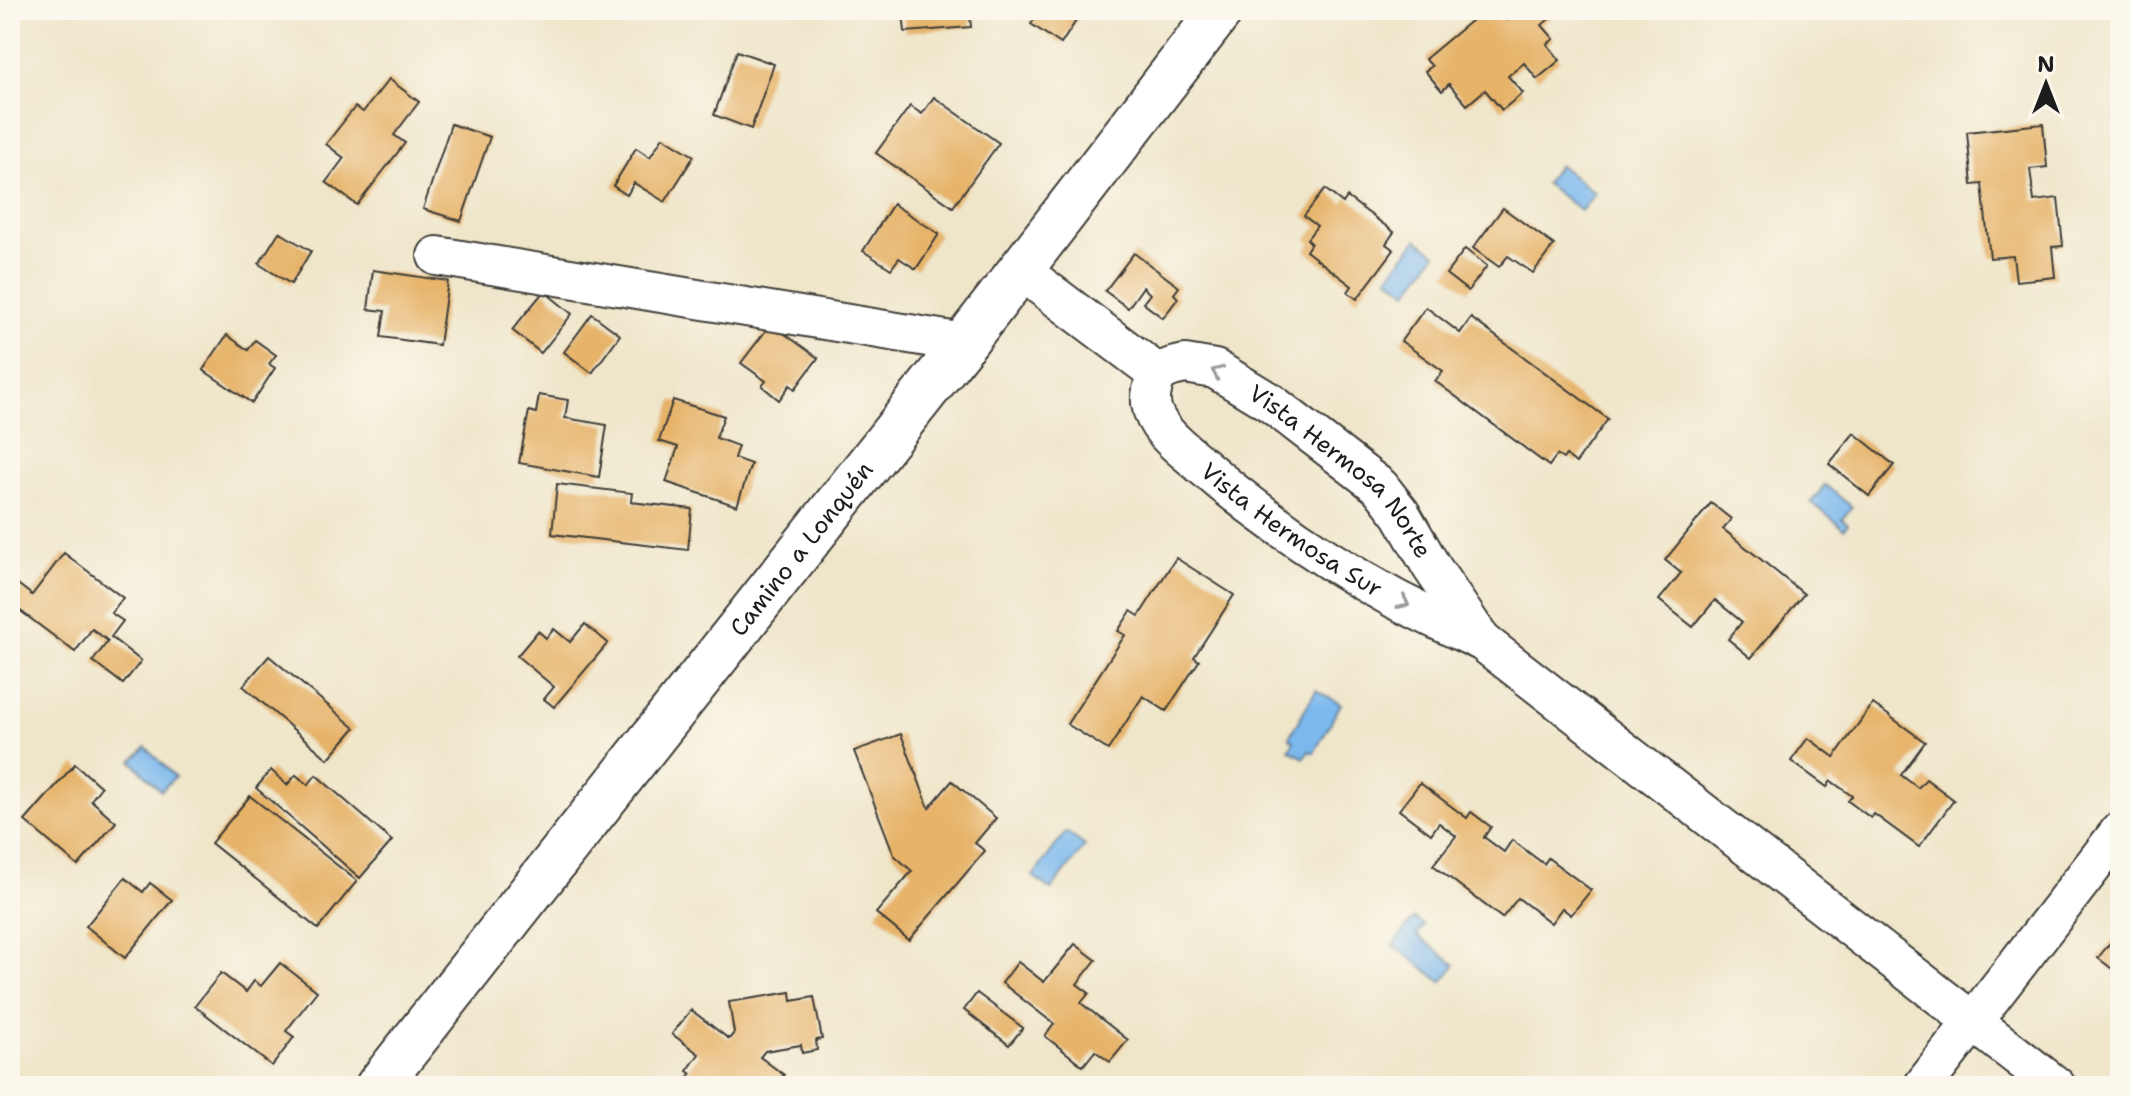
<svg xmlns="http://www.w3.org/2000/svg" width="2130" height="1096" font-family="'Shantell Sans',sans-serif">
  <rect width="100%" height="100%" fill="#fbf7ec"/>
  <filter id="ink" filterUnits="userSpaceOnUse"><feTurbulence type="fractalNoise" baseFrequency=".0125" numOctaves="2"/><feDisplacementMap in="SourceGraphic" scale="16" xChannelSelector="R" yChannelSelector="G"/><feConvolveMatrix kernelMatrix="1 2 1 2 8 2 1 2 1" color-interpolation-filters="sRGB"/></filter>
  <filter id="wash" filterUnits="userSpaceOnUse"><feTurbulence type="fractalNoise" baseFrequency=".006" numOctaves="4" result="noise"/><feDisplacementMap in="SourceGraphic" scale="32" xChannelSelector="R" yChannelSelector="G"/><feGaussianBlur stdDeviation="1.8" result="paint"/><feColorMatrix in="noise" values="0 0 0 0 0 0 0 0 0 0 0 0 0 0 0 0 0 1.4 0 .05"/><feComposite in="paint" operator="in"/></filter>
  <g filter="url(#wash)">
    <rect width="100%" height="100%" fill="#efe6ca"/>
    <g fill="#7bb8ed" stroke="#4c6a84" stroke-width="2">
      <polygon points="1559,165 1595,193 1581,211 1545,183"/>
      <polygon points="1417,239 1436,254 1408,292 1388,277"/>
      <polygon points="1825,485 1852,507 1842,519 1848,524 1844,529 1811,502"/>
      <polygon points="1316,690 1341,704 1314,753 1309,751 1304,758 1289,750 1294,741 1289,737"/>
      <polygon points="146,747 175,777 161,791 132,761"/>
      <polygon points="1066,832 1085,846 1051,890 1033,876"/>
      <polygon points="1414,918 1424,925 1417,935 1455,965 1442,982 1393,945"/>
    </g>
    <g id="blocks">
      <g fill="#e6b369">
        <polygon points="920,10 1009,10 1010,14 970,17 971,27 905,32 903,12"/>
        <polygon points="1040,10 1083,10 1061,44 1031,24"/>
        <polygon points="1484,10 1500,10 1508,20 1520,10 1560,10 1542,25 1554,39 1547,44 1560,60 1537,79 1524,63 1508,76 1523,93 1502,110 1485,90 1467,105 1449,84 1442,91 1425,71 1432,66 1425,59"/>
        <polygon points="737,51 774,64 751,129 714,115"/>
        <polygon points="389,79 419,102 394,135 405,143 357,205 326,182 344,158 326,144 355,107 363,112"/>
        <polygon points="934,97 999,143 953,207 876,153 910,106 922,114"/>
        <polygon points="451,124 490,137 461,221 423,209"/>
        <polygon points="2043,124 2047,167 2030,169 2034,201 2058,198 2063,246 2052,247 2055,277 2016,281 2013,256 1990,258 1982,184 1972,185 1967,132"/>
        <polygon points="663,137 694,156 665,202 634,183 627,195 613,186 636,148 650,157"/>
        <polygon points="1325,189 1343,203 1347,197 1394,232 1386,244 1394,250 1357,299 1348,292 1352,286 1306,251 1311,243 1307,239 1317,226 1304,216"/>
        <polygon points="893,204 939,234 916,269 899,258 891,269 863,251"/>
        <polygon points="1503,208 1554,245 1533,273 1508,256 1499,267 1473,248"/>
        <polygon points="279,232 311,251 291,284 259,264"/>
        <polygon points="1465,249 1487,266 1468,291 1446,274"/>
        <polygon points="1134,253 1179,287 1174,294 1178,298 1163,318 1143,303 1150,294 1143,287 1128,308 1105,291"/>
        <polygon points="373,270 448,281 439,345 381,337 385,311 368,309"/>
        <polygon points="544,291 572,314 541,353 512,330"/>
        <polygon points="1426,307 1460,333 1471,318 1608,419 1576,463 1566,455 1563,459 1557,455 1549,466 1435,381 1443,371 1401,341"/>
        <polygon points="592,314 620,335 592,373 564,352"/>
        <polygon points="771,324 818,358 795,389 790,385 779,400 762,386 766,381 741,363"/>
        <polygon points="227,335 248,350 255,340 276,355 269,364 275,368 252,403 203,370"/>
        <polygon points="539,395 568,400 565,418 607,425 599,477 519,463 529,411 536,413"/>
        <polygon points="673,400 724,416 716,438 738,446 734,458 751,464 737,506 666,482 678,447 659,441"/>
        <polygon points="1854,433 1894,465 1869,496 1829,464"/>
        <polygon points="557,484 632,493 631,502 692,509 688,550 552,534"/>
        <polygon points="1711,503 1731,519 1723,529 1804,594 1751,658 1728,639 1742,622 1715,600 1693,627 1659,600 1681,573 1665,560"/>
        <polygon points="64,553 123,598 111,613 123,621 111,637 141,661 123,684 93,661 108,641 92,629 75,652 10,603 10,578 32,595"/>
        <polygon points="1176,558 1234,595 1194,657 1199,661 1166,711 1143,696 1108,750 1067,724 1125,635 1118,631 1131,611 1139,616"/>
        <polygon points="585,624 608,643 554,707 544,699 554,687 517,656 538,631 546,638 554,629 570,642"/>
        <polygon points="269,656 355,728 328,759 243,686"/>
        <polygon points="1873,704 1925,742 1901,775 1918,788 1926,779 1954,800 1919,847 1874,814 1871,818 1848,801 1852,796 1831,781 1827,787 1791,761 1808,738 1834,757"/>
        <polygon points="901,734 929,808 952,781 996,818 975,843 985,851 909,940 876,913 912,871 894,855 854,751"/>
        <polygon points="75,764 101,787 91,800 116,822 78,866 25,821"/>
        <polygon points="271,770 287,785 296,775 308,785 316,775 392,841 360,878 256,788"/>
        <polygon points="1420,783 1467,818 1471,812 1491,827 1484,837 1504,852 1512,840 1544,864 1548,858 1591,890 1571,915 1562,908 1551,923 1518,898 1502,918 1433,865 1456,836 1439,823 1431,834 1399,810"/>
        <polygon points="250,796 357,881 318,929 211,843"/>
        <polygon points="125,878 143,892 150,883 172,900 125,958 86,926"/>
        <polygon points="2120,930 2120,975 2098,958"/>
        <polygon points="1075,944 1096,960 1077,984 1089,993 1081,1003 1128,1040 1110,1062 1095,1051 1083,1066 1045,1036 1054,1024 1002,983 1018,962 1044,982"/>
        <polygon points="280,963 317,991 286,1031 294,1037 272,1066 195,1006 221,973 246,992 254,981 261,986"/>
        <polygon points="791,992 792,1001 814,997 822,1039 816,1040 817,1050 802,1053 801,1045 765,1051 760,1057 784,1075 775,1086 682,1086 691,1074 687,1071 699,1054 672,1034 691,1010 729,1039 734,1033 729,1002"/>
        <polygon points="977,993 1023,1028 1009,1045 964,1010"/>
      </g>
    </g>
  </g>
  <g filter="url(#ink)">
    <use href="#blocks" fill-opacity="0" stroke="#3c3a36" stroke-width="2"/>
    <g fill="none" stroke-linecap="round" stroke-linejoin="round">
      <g stroke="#3c3a36" stroke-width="42">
        <g id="street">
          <polyline points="437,256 964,343"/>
          <polyline points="1020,270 1157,373"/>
          <path id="s1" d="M1157 373C1154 383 1150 393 1151 403 1154 429 1182 448 1200 464 1259 515 1325 561 1395 599 1424 614 1454 628 1483 642L2056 1086"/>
          <path id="s2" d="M1157 373 1172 367 1185 364 1215 369 1271 403 1380 487 1401 514 1431 566 1481 640"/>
          <polyline points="1923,1086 2120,831"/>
        </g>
      </g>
      <g stroke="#3c3a36" stroke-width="48">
        <g id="primary">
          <path id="s3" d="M378 1086 964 343 1221 10"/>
        </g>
      </g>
      <use href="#street" stroke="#fff" stroke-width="38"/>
      <use href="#primary" stroke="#fff" stroke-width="44"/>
    </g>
    <defs><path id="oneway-chevron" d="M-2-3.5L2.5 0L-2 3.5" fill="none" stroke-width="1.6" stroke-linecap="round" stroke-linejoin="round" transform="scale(2)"/></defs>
    <g stroke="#999">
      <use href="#oneway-chevron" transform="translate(1217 372) rotate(-156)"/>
      <use href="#oneway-chevron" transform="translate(1404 603) rotate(27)"/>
    </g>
  </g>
  <g text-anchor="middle" stroke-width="7" stroke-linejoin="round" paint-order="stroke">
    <g font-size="24" fill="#1c1c1c" stroke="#fbf7ec">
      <text dy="8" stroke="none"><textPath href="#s2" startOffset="224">Vista Hermosa Norte</textPath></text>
      <text dy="8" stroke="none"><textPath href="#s1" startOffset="224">Vista Hermosa Sur</textPath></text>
      <text dy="8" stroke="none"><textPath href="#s3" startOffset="684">Camino a Lonquén</textPath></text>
    </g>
  </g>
  <rect width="2130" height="1096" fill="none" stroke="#fbf7ec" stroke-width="40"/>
  <g transform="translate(2046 84)" stroke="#fbf7ec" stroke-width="6" paint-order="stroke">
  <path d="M0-6L14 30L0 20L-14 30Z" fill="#1c1c1c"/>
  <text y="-12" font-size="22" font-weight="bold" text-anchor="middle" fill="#1c1c1c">N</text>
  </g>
</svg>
